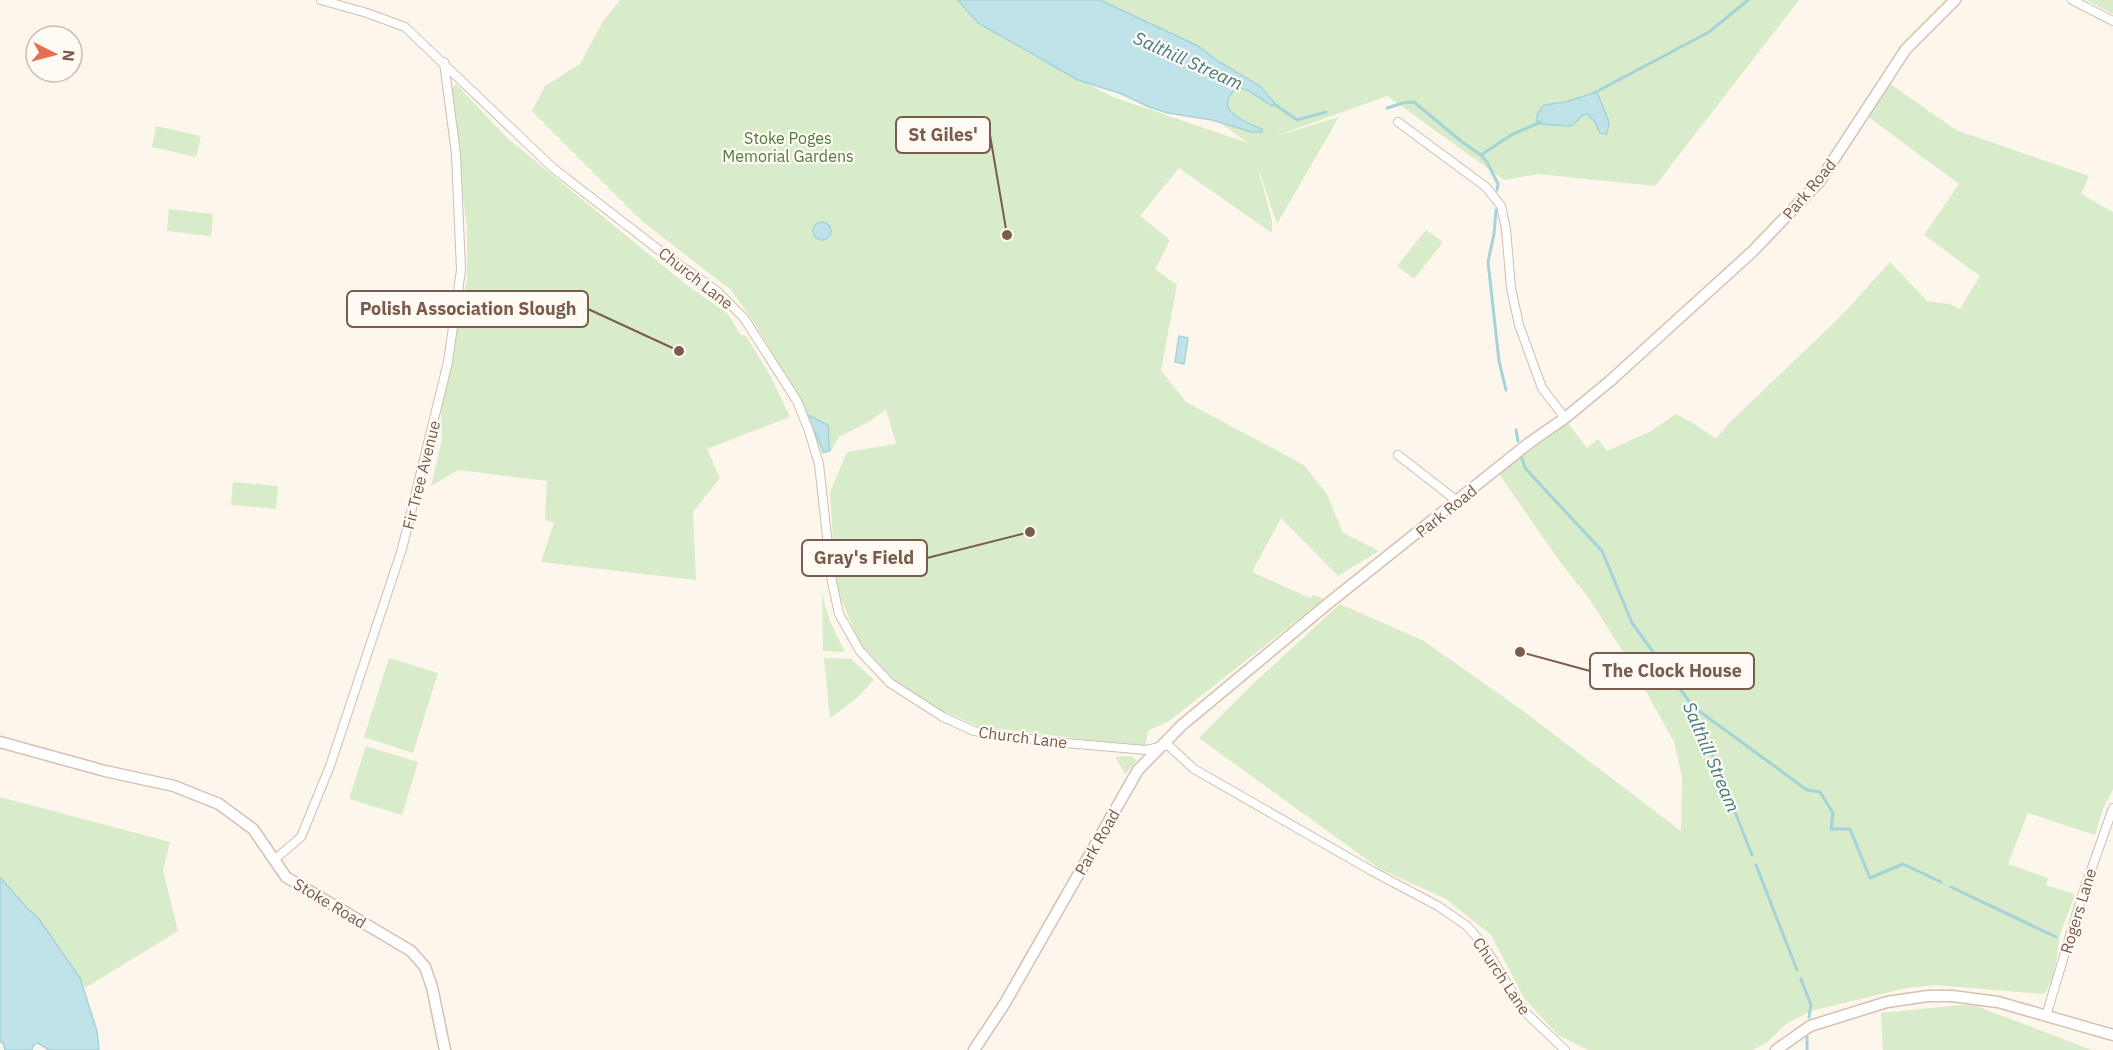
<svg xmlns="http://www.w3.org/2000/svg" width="2113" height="1050" font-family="'IBM Plex Sans',sans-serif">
  <rect width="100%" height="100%" fill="#fdf6ec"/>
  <g fill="#d8ecc9">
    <polygon points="620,0 958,0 978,23 1032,55 1113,97 1248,143 1050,0 1799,0 1655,186 1538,174 1504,180 1387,96 1273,137 1339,117 1277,224 1257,164 1272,221 1272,233 1179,168 1140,216 1170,240 1155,269 1177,285 1161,370 1186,402 1304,465 1327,494 1343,533 1379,551 1338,576 1281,518 1252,572 1310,598 1314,595 1324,599 1169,721 1148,731 1145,747 978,726 941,710 894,680 859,642 836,587 830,492 847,452 896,444 886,409 872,420 839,437 830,452 822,454 805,413 756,325 731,290 643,222 532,111 545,86 580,64 602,23"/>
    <polygon points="2086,0 2113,0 2113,14"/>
    <path d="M1889 83 1956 130 2089 176 2081 194 2113 212V789L2103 809 2095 835 2028 813 2008 864 2048 878 2046 885 2075 894C2071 908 2064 921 2060 935 2056 955 2057 977 2044 994L1936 985 1906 988 1811 1011 1786 1024 1767 1042 1753 1050H1588L1558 1035 1524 998 1491 935 1446 899 1380 869 1199 738 1255 682 1340 604 1424 641 1523 711 1681 831 1682 777 1674 742 1629 661 1590 600 1558 559 1499 474 1567 422 1587 448 1598 439 1607 451 1651 431 1676 414 1693 423 1716 439 1727 425 1842 315 1890 262 1927 301 1950 304 1960 309 1980 276 1924 235 1959 184 1867 116Z"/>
    <polygon points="456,84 507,138 684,283 728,314 740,334 746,336 771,377 790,417 707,449 720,478 693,512 696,580 541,562 554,523 545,520 547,481 458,470 431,486 442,439 440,393 467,279 467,229 450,90"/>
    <polygon points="156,126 201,136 196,157 152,147"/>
    <polygon points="169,209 213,214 211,236 167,231"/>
    <polygon points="1426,230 1443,242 1414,279 1397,266"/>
    <polygon points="233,482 278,486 276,509 231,505"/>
    <path d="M822 588C824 610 834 632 845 651L841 652 823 651Z"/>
    <polygon points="389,658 438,673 413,753 364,737"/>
    <polygon points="824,658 851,659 874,680 857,698 830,718"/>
    <polygon points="366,746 418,762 402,815 349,799"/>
    <polygon points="1131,756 1136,760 1134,764 1125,774 1115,757"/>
    <polygon points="0,797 170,842 163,870 178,931 85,988 80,978 39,919 26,907 0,877"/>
    <polygon points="1971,1004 2092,1050 1883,1050 1881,1013"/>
  </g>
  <g fill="#bfe3e8" stroke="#a5d3da" stroke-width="1.5">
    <path d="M958 0H1100L1198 46 1219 62 1260 86 1277 106H1272L1249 91 1241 88 1235 89C1213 111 1245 122 1262 129V132H1252L1212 120 1168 113 1149 107 1122 94 1078 80 978 23Z"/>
    <polygon points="1597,92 1609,122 1607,134 1600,133 1595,122 1587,114 1583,115 1573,125 1568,126 1539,124 1536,120 1538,113 1544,105 1565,102"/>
    <circle cx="822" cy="231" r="9"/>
    <polygon points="1179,336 1188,338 1184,364 1175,362"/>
    <path d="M806 414 828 425C830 434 827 441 830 450L824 452Z"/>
    <polygon points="0,877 26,907 39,919 80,978 97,1031 99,1050 49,1050 38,1043 33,1045 32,1050 5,1050 3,1043 0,1042"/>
  </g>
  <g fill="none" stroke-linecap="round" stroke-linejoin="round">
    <g stroke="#a5d3da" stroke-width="3">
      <polyline points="1594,93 1709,32 1748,0"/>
      <polyline points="1274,104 1297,120 1326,112"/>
      <polyline points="1387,108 1403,103 1414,102 1462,142 1481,155 1487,162 1498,184 1497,190"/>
      <polyline points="1481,155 1511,135 1541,122"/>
      <polyline points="1496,210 1494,234 1488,262 1499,361 1506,390"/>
      <polyline points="1516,430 1518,441"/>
      <polyline points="1522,458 1525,468 1602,551 1632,623 1694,708 1752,855"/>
      <polyline points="1695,708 1807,790 1820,792 1833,813 1831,829 1850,829 1870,878 1903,864 1941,882"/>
      <polyline points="1756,865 1797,970"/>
      <polyline points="1951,887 2056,937"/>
      <polyline points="1801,979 1811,1005 1809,1017"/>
      <polyline points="1807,1050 1807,1037"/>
    </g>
    <g stroke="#d1beb0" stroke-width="10">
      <g id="street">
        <polyline points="321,0 367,13 405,27 553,168 668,257 717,291 744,318 797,401 809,431 819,464 832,582 839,614 860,651 890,683 943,717 974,731 1043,741 1146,750 1168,745 1194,769 1372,871 1438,906 1467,926 1483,944 1523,1010 1565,1050"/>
        <polyline points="2072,0 2113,21"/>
        <polyline points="1398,122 1486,187 1501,206 1506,229 1511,288 1519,325 1542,388 1565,418"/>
        <polyline points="1398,455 1457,501"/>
        <polyline points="274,860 301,837 330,766 402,549 448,362 461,270 456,154 444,62"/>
        <polyline points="2046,1016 2082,896 2113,808"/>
      </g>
    </g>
    <g stroke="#d6c0b0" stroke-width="13">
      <g id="secondary">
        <polyline points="0,742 105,771 174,786 219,804 253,829 286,877 411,951 425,967 432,987 445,1050"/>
        <polyline points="974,1050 1005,1003 1138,770 1182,725 1330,602 1529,443 1565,418 1610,381 1753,251 1819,182 1906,49 1955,0"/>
        <polyline points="1776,1050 1810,1026 1887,1002 1928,996 1952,996 1998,1002 2113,1035"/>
      </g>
    </g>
    <use href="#street" stroke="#fff" stroke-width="8"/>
    <use href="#secondary" stroke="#fff" stroke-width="10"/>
  </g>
  <g text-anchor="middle" stroke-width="4.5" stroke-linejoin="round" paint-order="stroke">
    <g font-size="16" fill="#537a41" stroke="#fffaf3">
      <text x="788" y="144">Stoke Poges<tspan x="788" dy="18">Memorial Gardens</tspan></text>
    </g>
    <g font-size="16" fill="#7a5c4d" stroke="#fffaf3">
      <text transform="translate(1809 189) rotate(-50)" y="6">Park Road</text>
      <text transform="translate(696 278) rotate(38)" y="6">Church Lane</text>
      <text transform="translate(421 475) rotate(-76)" y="6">Fir Tree Avenue</text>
      <text transform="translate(1446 511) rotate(-39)" y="6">Park Road</text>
      <text transform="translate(1023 737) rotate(7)" y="6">Church Lane</text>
      <text transform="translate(1097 842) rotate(-60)" y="6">Park Road</text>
      <text transform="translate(330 903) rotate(31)" y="6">Stoke Road</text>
      <text transform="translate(2078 911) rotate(-73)" y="6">Rogers Lane</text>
      <text transform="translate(1502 976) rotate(56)" y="6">Church Lane</text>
    </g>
    <g font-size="18" font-style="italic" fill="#437c86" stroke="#fffaf3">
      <text transform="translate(1188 61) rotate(24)" y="6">Salthill Stream</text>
      <text transform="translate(1711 757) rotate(67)" y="6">Salthill Stream</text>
    </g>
  </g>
  <path fill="none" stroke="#7a5c4d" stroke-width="2" d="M1007 235L990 135M679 351L588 309M1030 532L927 558M1520 652L1590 671"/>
  <g fill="#7a5c4d" stroke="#fffaf3" stroke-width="2">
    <circle cx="1007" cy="235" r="6"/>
    <circle cx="679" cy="351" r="6"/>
    <circle cx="1030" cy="532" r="6"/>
    <circle cx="1520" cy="652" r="6"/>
  </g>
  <g fill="#fffaf3" stroke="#7a5c4d" stroke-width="2">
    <rect x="896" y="117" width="94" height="36" rx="6"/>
    <rect x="347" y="291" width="241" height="36" rx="6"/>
    <rect x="802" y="540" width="125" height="36" rx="6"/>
    <rect x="1590" y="653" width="164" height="36" rx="6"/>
  </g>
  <g font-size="18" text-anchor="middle" font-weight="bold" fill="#7a5c4d">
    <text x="943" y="141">St Giles'</text>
    <text x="468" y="315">Polish Association Slough</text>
    <text x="864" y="564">Gray's Field</text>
    <text x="1672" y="677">The Clock House</text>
  </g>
  <g transform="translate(54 54) rotate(96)"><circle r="28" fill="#fffaf3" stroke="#cabbb1" stroke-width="1.5"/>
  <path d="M0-4.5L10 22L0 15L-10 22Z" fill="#e76f51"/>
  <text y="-9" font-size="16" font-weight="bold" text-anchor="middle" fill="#7a5c4d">N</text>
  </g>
</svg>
